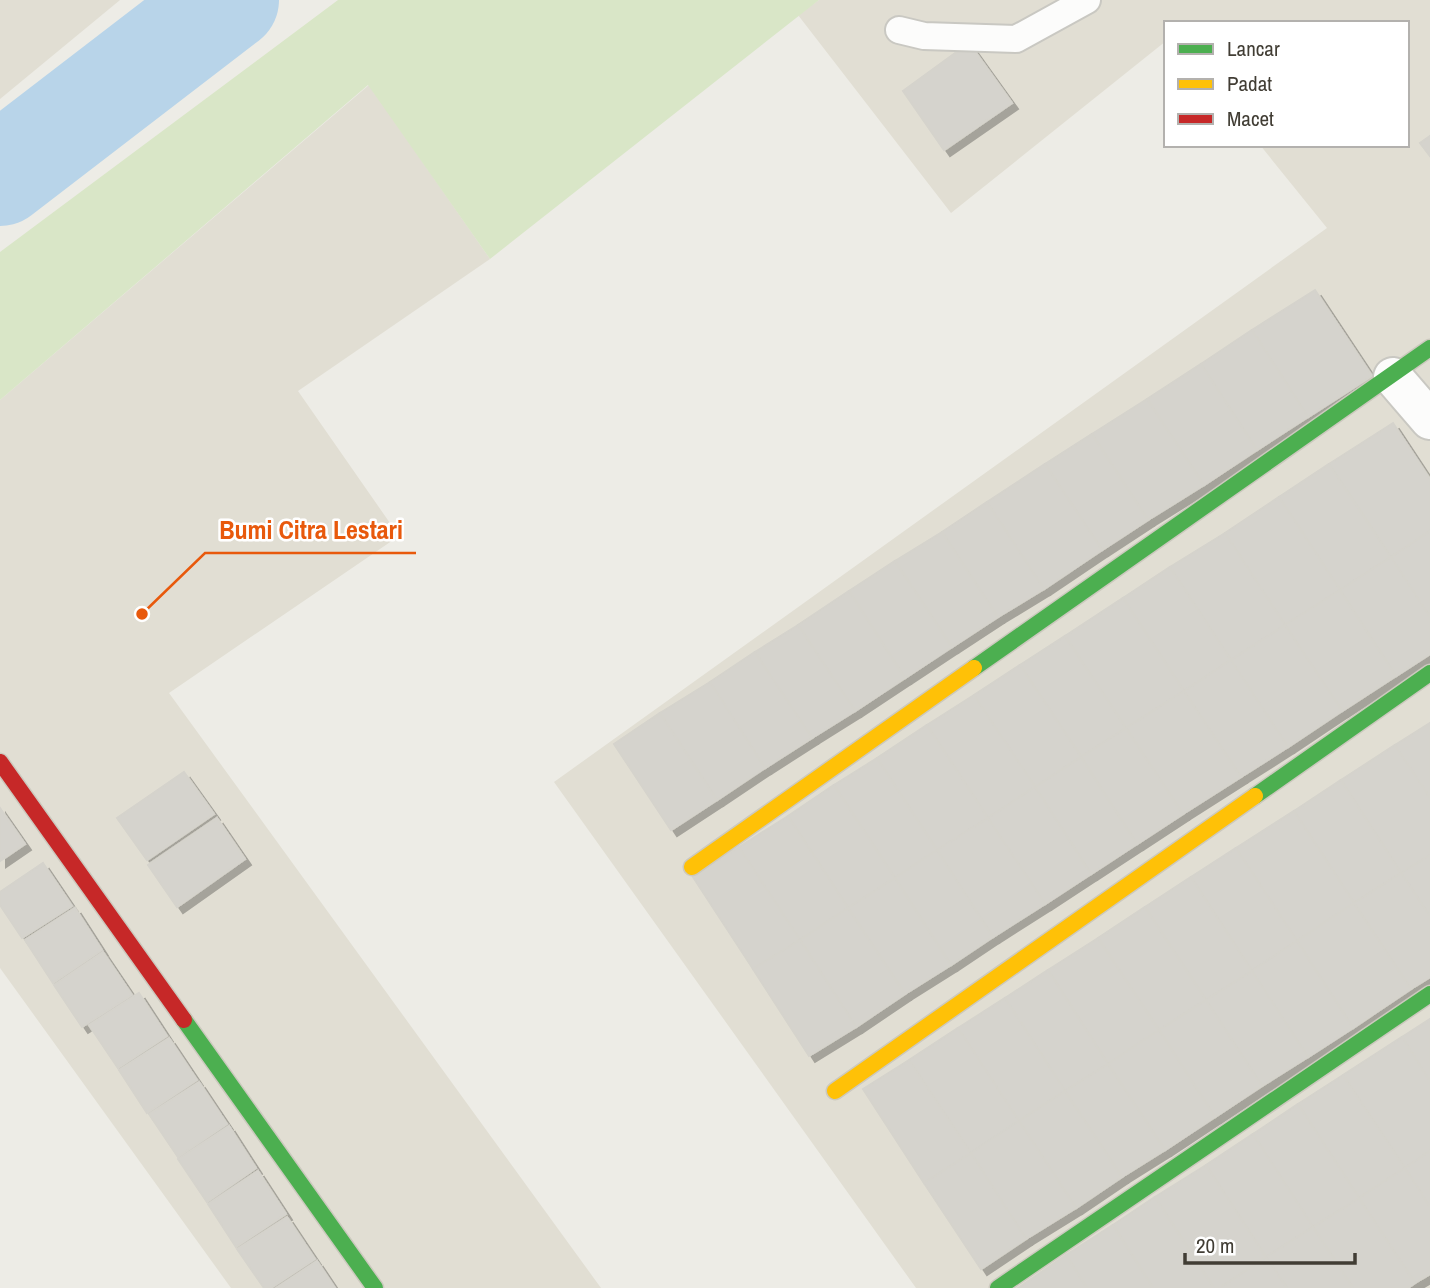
<svg xmlns="http://www.w3.org/2000/svg" width="1430" height="1288" font-family="'Archivo Narrow',sans-serif">
  <defs>
    <filter id="shadow"><feDropShadow dx="6" dy="6" stdDeviation="0" flood-color="#0004"/></filter>
  </defs>
  <rect width="100%" height="100%" fill="#edece6"/>
  <g fill="#e1ded3">
    <polygon points="0,0 120,0 0,99"/>
    <polygon points="819,0 1430,0 1430,1288 916,1288 554,782 1327,228 1260,145 1407,145 1407,23 1166,23 1166,41 951,213 798,15"/>
    <polygon points="369,85 490,259 298,391 399,536 169,693 601,1288 231,1288 0,968 0,400"/>
  </g>
  <polygon fill="#d9e6c7" points="338,0 819,0 490,259 368,85 0,400 0,252"/>
  <g fill="none" stroke-linecap="round" stroke-linejoin="round">
    <polyline stroke="#b8d4e9" stroke-width="102" points="0,175 228,0"/>
  </g>
  <g fill="#d5d3cd" stroke="#d5d3cc" stroke-width="2" filter="url(#shadow)">
    <polygon points="969,43 1012,103 944,150 903,91"/>
    <polygon points="1430,136 1430,156 1420,143"/>
    <polygon points="1315,290 1372,376 1308,417 1252,330"/>
    <polygon points="1252,330 1308,417 1257,450 1201,364"/>
    <polygon points="1201,364 1257,450 1204,485 1147,399"/>
    <polygon points="1147,399 1204,485 1148,520 1092,434"/>
    <polygon points="1393,423 1430,479 1430,531 1391,557 1329,464"/>
    <polygon points="1092,434 1148,520 1102,550 1045,464"/>
    <polygon points="1045,464 1102,550 1044,589 987,502"/>
    <polygon points="1329,464 1391,557 1340,590 1279,497"/>
    <polygon points="1279,497 1340,590 1285,625 1225,533"/>
    <polygon points="987,502 1044,589 998,617 942,532"/>
    <polygon points="1430,531 1430,617 1391,557"/>
    <polygon points="942,532 998,617 952,647 895,561"/>
    <polygon points="1225,533 1285,625 1231,660 1170,567"/>
    <polygon points="1391,557 1430,617 1430,654 1396,676 1340,590"/>
    <polygon points="895,561 952,647 905,678 849,591"/>
    <polygon points="1170,567 1231,660 1184,691 1123,598"/>
    <polygon points="1340,590 1396,676 1342,711 1285,625"/>
    <polygon points="849,591 905,678 855,711 798,625"/>
    <polygon points="1123,598 1184,691 1126,728 1065,636"/>
    <polygon points="798,625 855,711 812,738 755,652"/>
    <polygon points="1285,625 1342,711 1288,747 1231,660"/>
    <polygon points="1065,636 1126,728 1081,757 1020,665"/>
    <polygon points="755,652 812,738 765,768 710,682"/>
    <polygon points="1231,660 1288,747 1241,777 1184,691"/>
    <polygon points="1020,665 1081,757 1035,787 974,695"/>
    <polygon points="710,682 765,768 717,800 660,713"/>
    <polygon points="1184,691 1241,777 1183,814 1126,728"/>
    <polygon points="974,695 1035,787 988,818 927,725"/>
    <polygon points="660,713 717,800 671,830 614,744"/>
    <polygon points="1430,723 1430,798 1395,745"/>
    <polygon points="927,725 988,818 937,850 877,758"/>
    <polygon points="1126,728 1183,814 1137,844 1081,757"/>
    <polygon points="1395,745 1430,798 1430,855 1401,873 1341,780"/>
    <polygon points="1081,757 1137,844 1091,874 1035,787"/>
    <polygon points="877,758 937,850 895,878 834,785"/>
    <polygon points="184,772 214,814 147,860 117,818"/>
    <polygon points="1341,780 1401,873 1354,903 1294,811"/>
    <polygon points="834,785 895,878 848,908 788,816"/>
    <polygon points="1035,787 1091,874 1045,904 988,818"/>
    <polygon points="0,808 25,844 0,861"/>
    <polygon points="1294,811 1354,903 1297,941 1236,848"/>
    <polygon points="788,816 848,908 800,940 739,847"/>
    <polygon points="217,818 245,859 177,907 148,865"/>
    <polygon points="988,818 1045,904 993,937 937,850"/>
    <polygon points="739,847 800,940 753,969 693,877"/>
    <polygon points="1236,848 1297,941 1252,971 1191,877"/>
    <polygon points="937,850 993,937 951,965 895,878"/>
    <polygon points="1430,855 1430,916 1401,873"/>
    <polygon points="43,863 72,906 22,938 0,905 0,892"/>
    <polygon points="1401,873 1430,916 1430,977 1411,989 1354,903"/>
    <polygon points="1191,877 1252,971 1206,1000 1145,907"/>
    <polygon points="895,878 951,965 905,994 848,908"/>
    <polygon points="1354,903 1411,989 1353,1028 1297,941"/>
    <polygon points="1145,907 1206,1000 1159,1030 1098,938"/>
    <polygon points="75,908 102,950 53,983 25,940"/>
    <polygon points="848,908 905,994 856,1027 800,940"/>
    <polygon points="1098,938 1159,1030 1108,1064 1048,970"/>
    <polygon points="800,940 856,1027 809,1056 753,969"/>
    <polygon points="1297,941 1353,1028 1308,1057 1252,971"/>
    <polygon points="103,952 132,995 82,1027 54,985"/>
    <polygon points="1048,970 1108,1064 1065,1091 1005,998"/>
    <polygon points="1252,971 1308,1057 1262,1086 1206,1000"/>
    <polygon points="139,993 167,1036 118,1068 89,1025"/>
    <polygon points="1005,998 1065,1091 1019,1121 958,1028"/>
    <polygon points="1206,1000 1262,1086 1215,1117 1159,1030"/>
    <polygon points="1430,1019 1430,1081 1402,1037"/>
    <polygon points="958,1028 1019,1121 971,1153 909,1060"/>
    <polygon points="1159,1030 1215,1117 1165,1150 1108,1064"/>
    <polygon points="1402,1037 1430,1081 1430,1151 1405,1168 1343,1075"/>
    <polygon points="169,1038 197,1080 147,1113 119,1070"/>
    <polygon points="909,1060 971,1153 924,1183 863,1089"/>
    <polygon points="1108,1064 1165,1150 1122,1177 1065,1091"/>
    <polygon points="1343,1075 1405,1168 1359,1198 1298,1104"/>
    <polygon points="199,1082 227,1124 178,1157 149,1114"/>
    <polygon points="1065,1091 1122,1177 1076,1208 1019,1121"/>
    <polygon points="1298,1104 1359,1198 1313,1227 1253,1134"/>
    <polygon points="1019,1121 1076,1208 1026,1239 971,1153"/>
    <polygon points="229,1126 256,1168 207,1202 178,1159"/>
    <polygon points="1253,1134 1313,1227 1266,1257 1206,1165"/>
    <polygon points="1430,1151 1430,1207 1405,1168"/>
    <polygon points="971,1153 1026,1239 981,1269 924,1183"/>
    <polygon points="1206,1165 1266,1257 1220,1288 1214,1288 1155,1197"/>
    <polygon points="1405,1168 1430,1207 1430,1274 1415,1283 1359,1198"/>
    <polygon points="258,1171 286,1214 236,1247 208,1204"/>
    <polygon points="1155,1197 1214,1288 1153,1288 1113,1225"/>
    <polygon points="1359,1198 1415,1283 1408,1288 1353,1288 1313,1227"/>
    <polygon points="287,1217 315,1259 271,1288 264,1288 237,1249"/>
    <polygon points="1113,1225 1153,1288 1087,1288 1066,1255"/>
    <polygon points="1313,1227 1353,1288 1287,1288 1266,1257"/>
    <polygon points="1066,1255 1087,1288 1018,1288"/>
    <polygon points="1266,1257 1287,1288 1220,1288"/>
    <polygon points="317,1261 335,1288 276,1288"/>
  </g>
  <g fill="none" stroke-linecap="round" stroke-linejoin="round">
    <g stroke="#c9c8c2" stroke-width="30">
      <polyline id="lane" points="899,30 924,36 1016,39 1087,0"/>
    </g>
    <g stroke="#c9c8c2" stroke-width="42">
      <polyline id="street" points="1393,377 1430,420"/>
    </g>
    <g stroke="#ccc9be" stroke-width="19">
      <g id="fast">
        <polyline points="974,668 1430,348"/>
        <polyline points="1255,796 1430,673"/>
        <polyline points="184,1020 375,1288"/>
        <polyline points="998,1288 1430,994"/>
      </g>
    </g>
    <g stroke="#ccc9be" stroke-width="19">
      <g id="slow">
        <polyline points="692,867 974,668"/>
        <polyline points="835,1091 1255,796"/>
      </g>
    </g>
    <g stroke="#ccc9be" stroke-width="19">
      <polyline id="jam" points="0,762 184,1020"/>
    </g>
    <use href="#lane" stroke="#fcfcfb" stroke-width="26"/>
    <use href="#street" stroke="#fcfcfb" stroke-width="38"/>
    <use href="#fast" stroke="#4caf50" stroke-width="16"/>
    <use href="#slow" stroke="#ffc107" stroke-width="16"/>
    <use href="#jam" stroke="#c62828" stroke-width="16"/>
  </g>
  <path fill="none" stroke="#e8590c" stroke-width="2.5" d="M142 614L205 553H416"/>
  <circle fill="#e8590c" stroke="#fff" stroke-width="2.5" cx="142" cy="614" r="7"/>
  <g font-size="26" text-anchor="middle" font-weight="bold" fill="#e8590c" stroke="#fff" stroke-width="5" stroke-linejoin="round" paint-order="stroke">
    <text x="311" y="539">Bumi Citra Lestari</text>
  </g>
  <rect x="1164" y="21" width="245" height="126" fill="#ffffff" stroke="#b3b1ae" stroke-width="2"/>
  <rect x="1178" y="44" width="35" height="10" fill="#4caf50" stroke="#b3b1ae" stroke-width="2"/>
  <text x="1227" y="56" font-size="21" fill="#413d34">Lancar</text>
  <rect x="1178" y="79" width="35" height="10" fill="#ffc107" stroke="#b3b1ae" stroke-width="2"/>
  <text x="1227" y="91" font-size="21" fill="#413d34">Padat</text>
  <rect x="1178" y="114" width="35" height="10" fill="#c62828" stroke="#b3b1ae" stroke-width="2"/>
  <text x="1227" y="126" font-size="21" fill="#413d34">Macet</text>
  <path d="M1185 1253v10h170v-10" fill="none" stroke="#413d34" stroke-width="3.5"/>
  <text x="1196" y="1253" font-size="21" fill="#413d34" stroke="#ffffff" stroke-width="5" paint-order="stroke">20 m</text>
</svg>
